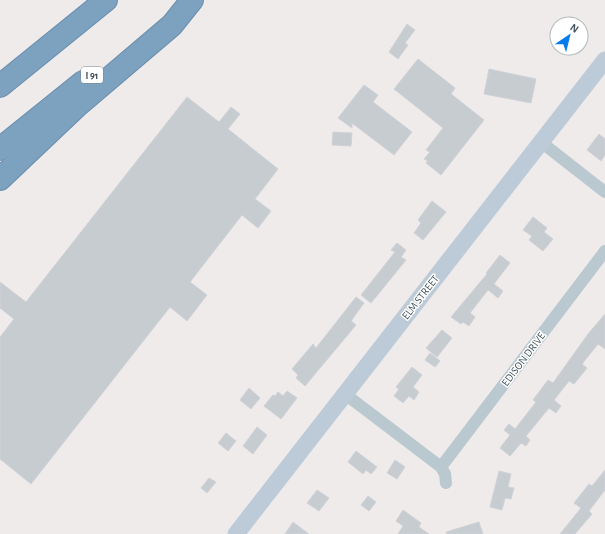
<svg xmlns="http://www.w3.org/2000/svg" width="605" height="534" font-family="'Alegreya Sans',sans-serif">
  <rect width="100%" height="100%" fill="#efebeb"/>
  <g fill="#c7ccd1" stroke="#cfd2d8">
    <polygon points="407,24 415,30 405,43 408,45 398,59 389,52"/>
    <polygon points="418,59 455,88 451,94 484,120 441,175 426,163 428,161 424,159 430,152 426,150 443,128 394,89"/>
    <polygon points="489,69 536,79 531,103 484,94"/>
    <polygon points="364,85 378,95 373,102 412,132 394,155 352,123 352,128 338,118"/>
    <polygon points="187,97 219,122 231,107 240,114 228,129 278,169 255,199 271,211 258,228 242,215 190,282 207,295 187,321 170,307 31,484 0,459 0,337 14,319 0,308 0,282 26,302"/>
    <polygon points="333,132 352,133 351,146 332,145"/>
    <polygon points="599,134 605,139 605,155 601,161 587,150"/>
    <polygon points="432,201 446,212 423,240 414,233 421,223 418,220"/>
    <polygon points="533,217 547,228 544,232 553,239 543,251 529,240 532,236 523,230"/>
    <polygon points="397,243 406,250 401,257 406,260 371,303 361,295 395,252 391,250"/>
    <polygon points="500,255 510,263 494,284 503,291 498,298 488,290 470,313 475,317 469,326 463,322 461,324 451,317 487,274 486,273"/>
    <polygon points="356,297 364,303 351,321 356,325 305,386 296,378 298,375 292,369 313,344 316,348"/>
    <polygon points="605,314 605,349 598,344 582,364 587,368 574,384 569,381 554,400 561,406 556,413 549,408 526,436 530,440 526,446 521,443 510,456 500,448 510,435 504,430 509,424 515,429 536,402 533,400 548,380 553,383 588,334"/>
    <polygon points="442,330 452,338 437,357 426,348"/>
    <polygon points="430,353 440,361 435,367 425,360"/>
    <polygon points="412,367 422,375 413,387 419,392 414,400 409,396 403,403 394,396 399,389 396,387"/>
    <polygon points="249,388 260,398 251,409 240,400"/>
    <polygon points="287,391 297,398 281,419 264,406 273,395 275,396 278,392 283,396"/>
    <polygon points="257,427 267,435 253,454 243,446"/>
    <polygon points="226,433 236,441 228,451 218,443"/>
    <polygon points="356,451 377,467 371,474 366,470 363,474 348,462"/>
    <polygon points="395,460 405,467 397,479 387,473"/>
    <polygon points="605,470 605,490 589,511 592,514 575,534 560,534 581,508 574,503 589,484 592,486"/>
    <polygon points="499,471 511,474 508,487 514,488 511,499 505,498 502,510 490,507"/>
    <polygon points="209,478 216,482 207,493 201,488"/>
    <polygon points="317,490 329,498 319,511 307,503"/>
    <polygon points="368,496 376,502 369,511 361,505"/>
    <polygon points="403,510 421,523 419,527 429,534 398,534 403,526 396,521"/>
    <polygon points="293,522 309,534 285,534"/>
    <polygon points="479,522 483,534 447,534 446,532"/>
  </g>
  <g fill="none" stroke-linecap="round" stroke-linejoin="round">
    <g stroke="#698dac" stroke-width="24">
      <g id="highway">
        <polyline points="0,86 106,0"/>
        <polyline points="0,149 83,82"/>
        <polyline points="0,179 78,105 172,25 192,0"/>
      </g>
    </g>
    <g stroke="#bac8d0" stroke-width="12">
      <polyline points="541,142 605,192"/>
      <polyline points="345,394 441,467 445,474 446,483"/>
      <polyline points="441,467 605,251"/>
    </g>
    <polyline stroke="#bccbd7" stroke-width="17" points="236,534 605,60"/>
    <use href="#highway" stroke="#7da2c0" stroke-width="22"/>
  </g>
  <g text-anchor="middle" stroke-width="3" stroke-linejoin="round" paint-order="stroke">
    <rect fill="#fff" stroke="#7b858c" stroke-width="1" x="81" y="67" width="22" height="16" rx="3"/>
    <g font-size="10" font-weight="bold" fill="#42515b">
      <text x="92" y="79">I 91</text>
    </g>
    <g font-size="11" fill="#42515b" stroke="#fff">
      <text transform="translate(420 297) rotate(-52)" y="4">ELM STREET</text>
      <text transform="translate(523 359) rotate(-53)" y="4">EDISON DRIVE</text>
    </g>
  </g>
  <g transform="translate(569 36) rotate(35)"><circle r="19" fill="#ffffff" stroke="#b3b9bd"/>
  <path d="M0-3L7 15L0 10L-7 15Z" fill="#077aed"/>
  <text y="-6" font-size="11" font-weight="bold" text-anchor="middle" fill="#42515b">N</text>
  </g>
</svg>
